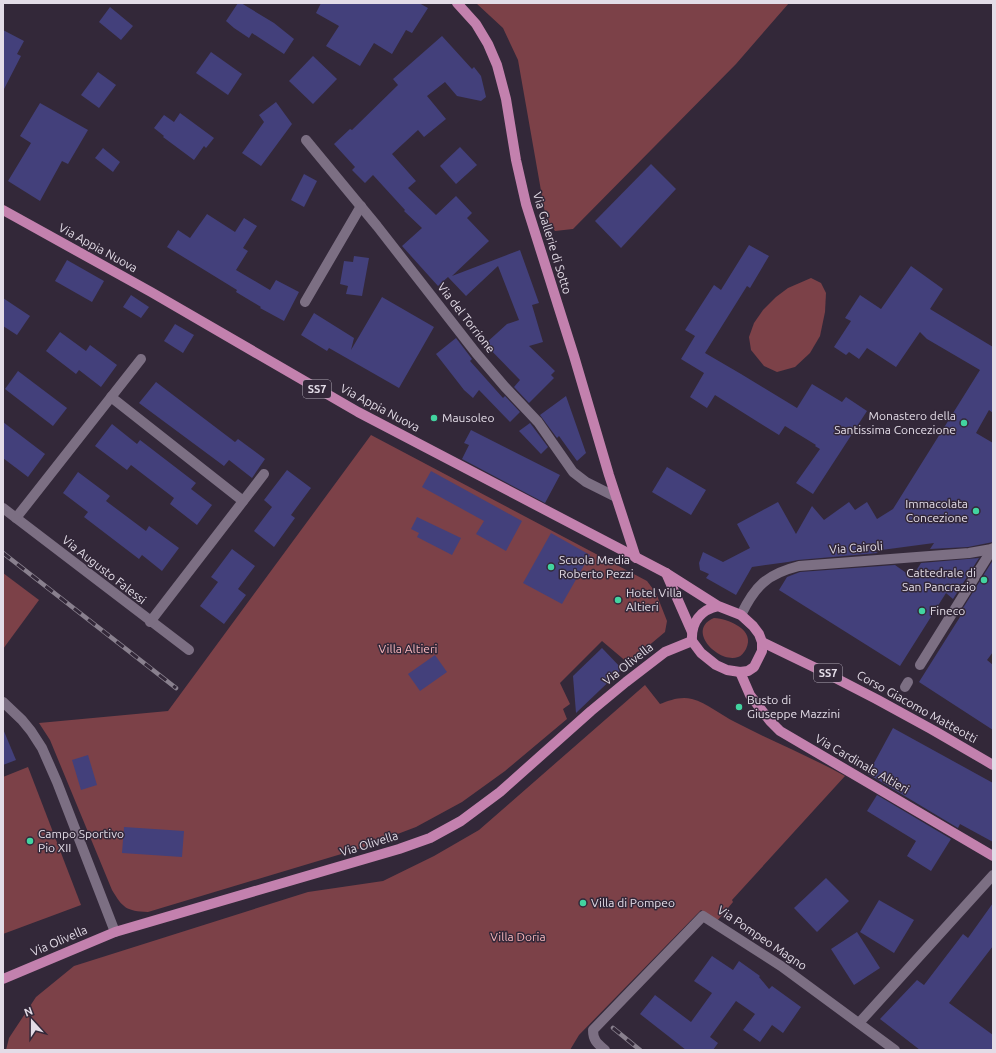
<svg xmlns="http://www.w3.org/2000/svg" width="996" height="1053" font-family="Ubuntu,sans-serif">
  <rect width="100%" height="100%" fill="#332839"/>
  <g fill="#7c4148">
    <polygon points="476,3 789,3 736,64 573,229 555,231 546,219 518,60 503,28"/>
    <polygon points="811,278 821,283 826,293 825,312 820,336 810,353 795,367 777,372 764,366 751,350 749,337 754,323 763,310 776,297 788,288"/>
    <path d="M371 435 647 581 656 593 667 621 665 632 628 663 602 641 560 683 570 704 563 709 567 719 505 771 462 802 416 827 358 849 148 912C126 911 123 908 112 890L50 740 39 723 168 711Z"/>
    <polygon points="3,573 39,600 3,649"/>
    <path d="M714 618C729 619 756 630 746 649 744 652 742 656 738 657 719 664 685 630 714 618Z"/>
    <path d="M645 685 660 704C670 700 681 696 692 699 707 703 721 715 735 722 771 741 809 756 845 776L732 900 733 902 717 921 701 910 579 1035 570 1050H6L9 1038 36 997 74 966 308 892 383 881 434 856 479 830Z"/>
    <polygon points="28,767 81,905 3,934 3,777"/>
  </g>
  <g fill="#43407b">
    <polygon points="238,3 241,3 274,23 294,39 284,54 252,33 249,38 234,28 226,21"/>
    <polygon points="321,3 419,3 428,8 412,33 406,30 392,54 374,43 360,66 326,46 339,26 316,13"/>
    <polygon points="110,7 133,26 121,40 99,22"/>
    <polygon points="3,30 24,41 17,54 21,56 3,91"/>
    <polygon points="442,36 472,69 474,67 481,76 486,97 481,101 457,96 445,82 427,96 446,119 424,137 418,130 392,154 416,181 408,188 436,215 456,196 472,213 467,218 489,241 452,276 520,250 539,303 532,305 543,342 529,346 555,371 551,375 554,378 529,403 514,387 520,380 485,344 507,324 519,320 498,266 466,296 448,277 438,286 402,246 422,228 404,211 405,210 373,175 365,183 352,170 355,167 334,144 350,129 352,130 398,85 393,79"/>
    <polygon points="211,52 242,74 228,95 196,73"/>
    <polygon points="313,56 337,79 313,104 289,81"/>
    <polygon points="98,72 116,85 99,108 81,95"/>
    <polygon points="276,102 292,124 261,166 242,153 264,122 259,115"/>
    <polygon points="40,103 88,130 68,164 62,161 40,201 8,181 31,143 20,136"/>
    <polygon points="180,113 214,138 206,148 204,146 194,160 163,137 164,136 154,128 164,115 174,122"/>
    <polygon points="460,147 477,165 456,184 440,166"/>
    <polygon points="103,148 120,162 113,172 95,158"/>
    <polygon points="651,164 676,189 621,248 595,221"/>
    <polygon points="304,174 317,181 304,207 291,200"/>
    <polygon points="207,214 235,232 244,218 257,226 243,248 248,251 236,270 270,290 276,280 299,292 284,321 260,308 261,307 236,292 237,290 167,247 178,230 190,238"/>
    <polygon points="749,245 769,256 750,288 747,286 705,353 741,374 797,408 812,384 842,402 846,397 867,411 813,494 796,483 820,449 815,446 816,445 785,426 779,435 715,395 707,408 690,397 704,373 681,359 695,336 685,330 714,285 721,290"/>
    <polygon points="354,256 369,258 362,296 346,294 348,286 340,284 344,261 353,262"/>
    <polygon points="67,260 104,281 92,302 55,281"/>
    <polygon points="911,266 943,289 930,309 993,347 993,413 989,410 976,433 993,443 993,542 968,547 930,549 934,543 874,551 878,553 798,560 788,562 752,567 736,595 706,578 709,574 700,570 699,563 703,552 723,562 750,548 737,524 778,502 796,534 812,506 824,520 849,502 855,510 867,502 877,519 893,509 980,370 927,339 920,332 896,367 867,348 859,359 849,352 846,355 834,347 851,321 845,318 860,295 881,309"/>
    <polygon points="131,295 149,307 141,318 123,307"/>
    <polygon points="382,297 434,327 399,388 329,348 327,351 301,335 314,313 354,338 351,350"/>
    <polygon points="3,298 30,316 17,335 3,326"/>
    <polygon points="175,324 194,335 183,353 164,341"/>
    <polygon points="60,332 86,351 90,345 117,365 101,387 79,370 76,374 46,351"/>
    <polygon points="456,338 472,359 470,361 503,398 505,396 520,412 510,422 479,390 473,398 464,390 436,354"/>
    <polygon points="18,371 67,408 53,426 5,389"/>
    <polygon points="156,382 235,442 238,439 265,459 252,478 229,460 224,466 139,403"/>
    <polygon points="566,396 586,453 577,461 559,436 557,438 540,415"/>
    <polygon points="3,422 45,454 28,477 3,458"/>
    <polygon points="530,423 548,447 541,454 519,431"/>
    <polygon points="112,424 137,444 140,440 196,483 191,489 212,505 197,525 170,504 174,498 131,465 127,470 95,446"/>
    <polygon points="471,430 560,475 545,503 462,459 469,445 464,443"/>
    <polygon points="667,467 706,490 691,515 652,492"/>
    <polygon points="287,470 311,488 291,515 295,518 274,547 254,531 272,507 264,500"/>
    <polygon points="431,471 522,521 506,551 476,534 484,521 422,487"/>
    <polygon points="78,472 110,496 106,501 146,531 149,526 179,548 162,571 142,555 139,559 84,517 88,512 63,493"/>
    <polygon points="417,517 461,538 452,555 417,537 419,533 411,529"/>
    <polygon points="551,533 590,555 562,604 523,583"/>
    <polygon points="232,549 255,566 238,589 246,595 224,624 200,606 218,582 211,577"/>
    <polygon points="979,558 953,599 946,593 900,666 779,590 787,577 800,572 895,565 912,577 921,563"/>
    <polygon points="993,560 993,652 987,660 993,665 993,730 919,682 965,609 963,608"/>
    <polygon points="602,648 622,669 576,713 573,676"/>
    <polygon points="435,655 447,672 420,691 408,674"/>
    <polygon points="893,728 993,783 993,842 960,824 958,828 868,774"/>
    <polygon points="3,729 16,760 3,765"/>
    <polygon points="88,755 97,785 81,790 72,760"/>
    <polygon points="877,795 951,839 931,871 907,856 916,841 867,811"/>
    <polygon points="124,827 184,831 182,857 122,853"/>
    <polygon points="826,878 849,901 817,932 794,908"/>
    <polygon points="879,900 914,920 894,953 860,932"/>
    <polygon points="993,903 993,946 949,1003 993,1035 993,1050 920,1050 880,1019 917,980 924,985 963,934 968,938"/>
    <polygon points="857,932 880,968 854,985 831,949"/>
    <polygon points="712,956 733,970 739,961 760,976 759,977 769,989 772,986 801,1007 783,1033 772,1025 760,1042 743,1030 755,1014 736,1001 710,1037 718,1043 713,1050 686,1050 640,1014 655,995 691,1022 712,993 694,981"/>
  </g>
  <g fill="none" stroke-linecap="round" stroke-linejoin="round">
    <g stroke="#7c6f83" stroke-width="10">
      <polyline points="306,140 377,226 476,353 505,387 538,422 573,472 586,482 616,497"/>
      <polyline points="305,302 361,206"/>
      <polyline points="111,397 243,501"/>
      <polyline points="3,508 189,650"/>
      <polyline points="16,518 141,359"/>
      <path d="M741 615C755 586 767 574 799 566L969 553 992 549"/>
      <polyline points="150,622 264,474"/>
      <polyline points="920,665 993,548"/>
      <polyline points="905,687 908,682"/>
      <polyline points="3,702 22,720 31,731 42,748 57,782 115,932"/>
      <polyline points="859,1023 993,875"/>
      <path d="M605 1050C598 1044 593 1041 593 1030L703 916 781 966 895 1050"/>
    </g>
    <g stroke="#c381ae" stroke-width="10">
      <polyline points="457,3 476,24 488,44 497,65 506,99 516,160 526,204 574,356 609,475 636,558"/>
      <path d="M3 210 151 292 358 412 666 573 718 606 741 615 753 626 759 634 762 642V651L754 667 748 671 740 672 727 670 716 665 701 653 692 641C691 623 700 610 718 606"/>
      <polyline points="666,573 692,632"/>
      <path d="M762 642C841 679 918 720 993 765"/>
      <polyline points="740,672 750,695 770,721 780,731 993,856"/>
      <polyline points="3,979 115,932 399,849 430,838 461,821 500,792 591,711 626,682 665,652 692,641"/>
    </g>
    <g stroke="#89808e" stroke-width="4.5">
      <g id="rail">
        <polyline points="3,553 176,688"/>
        <polyline points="613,1028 640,1050"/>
      </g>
    </g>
    <use href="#rail" stroke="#332839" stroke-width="3" stroke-dasharray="9" stroke-linecap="butt"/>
  </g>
  <g fill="#42d4a0" stroke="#332839" stroke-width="1.5">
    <circle cx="434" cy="418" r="4"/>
    <circle cx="964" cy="423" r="4"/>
    <circle cx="976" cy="511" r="4"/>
    <circle cx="551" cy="567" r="4"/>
    <circle cx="984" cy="580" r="4"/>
    <circle cx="618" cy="600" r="4"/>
    <circle cx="922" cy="611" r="4"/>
    <circle cx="739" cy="707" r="4"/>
    <circle cx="30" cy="841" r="4"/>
    <circle cx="583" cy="903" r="4"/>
  </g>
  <g text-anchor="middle" stroke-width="3" stroke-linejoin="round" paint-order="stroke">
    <g fill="#332839" stroke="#aea6b3" stroke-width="1">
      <rect x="303" y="380" width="28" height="18" rx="3"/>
      <rect x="814" y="664" width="28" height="18" rx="3"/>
    </g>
    <g font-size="11" font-weight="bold" fill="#e3dce7">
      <text x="317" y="393">SS7</text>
      <text x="828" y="677">SS7</text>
    </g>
    <g font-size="12" fill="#e3dce7" stroke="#332839">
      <text transform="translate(552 243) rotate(73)" y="4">Via Gallerie di Sotto</text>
      <text transform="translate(98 248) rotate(29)" y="4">Via Appia Nuova</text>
      <text transform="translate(466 318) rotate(52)" y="4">Via del Torrione</text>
      <text transform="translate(380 408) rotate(28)" y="4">Via Appia Nuova</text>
      <text transform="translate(856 548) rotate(-4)" y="4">Via Cairoli</text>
      <text transform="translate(104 570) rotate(38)" y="4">Via Augusto Falessi</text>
      <text transform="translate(628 664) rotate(-38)" y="4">Via Olivella</text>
      <text transform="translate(917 707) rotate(29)" y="4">Corso Giacomo Matteotti</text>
      <text transform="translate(862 764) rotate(30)" y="4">Via Cardinale Altieri</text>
      <text transform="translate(369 844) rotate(-17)" y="4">Via Olivella</text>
      <text transform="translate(762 938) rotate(34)" y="4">Via Pompeo Magno</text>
      <text transform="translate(59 941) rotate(-23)" y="4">Via Olivella</text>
    </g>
    <g font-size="12" fill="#e3dce7" stroke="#332839" text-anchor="start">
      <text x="956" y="420" text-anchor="end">Monastero della<tspan x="956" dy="14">Santissima Concezione</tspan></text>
      <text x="442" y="422">Mausoleo</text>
      <text x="968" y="508" text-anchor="end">Immacolata<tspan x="968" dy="14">Concezione</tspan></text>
      <text x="559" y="564">Scuola Media<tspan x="559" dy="14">Roberto Pezzi</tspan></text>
      <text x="976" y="577" text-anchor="end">Cattedrale di<tspan x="976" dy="14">San Pancrazio</tspan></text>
      <text x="626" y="597">Hotel Villa<tspan x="626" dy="14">Altieri</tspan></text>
      <text x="930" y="615">Fineco</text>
      <text x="747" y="704">Busto di<tspan x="747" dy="14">Giuseppe Mazzini</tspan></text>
      <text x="38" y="838">Campo Sportivo<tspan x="38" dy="14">Pio XII</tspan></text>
      <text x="591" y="907">Villa di Pompeo</text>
    </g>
    <g font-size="12" fill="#f7b6bb" stroke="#332839">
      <text x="408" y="653">Villa Altieri</text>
      <text x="518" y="941">Villa Doria</text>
    </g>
  </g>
  <rect width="996" height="1053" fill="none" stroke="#e3dce7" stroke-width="8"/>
  <g transform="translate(32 1021) rotate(339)" stroke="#332839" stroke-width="3" paint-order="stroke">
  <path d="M0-3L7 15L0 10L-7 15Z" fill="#e3dce7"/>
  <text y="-6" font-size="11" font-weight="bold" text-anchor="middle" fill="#e3dce7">N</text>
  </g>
</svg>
